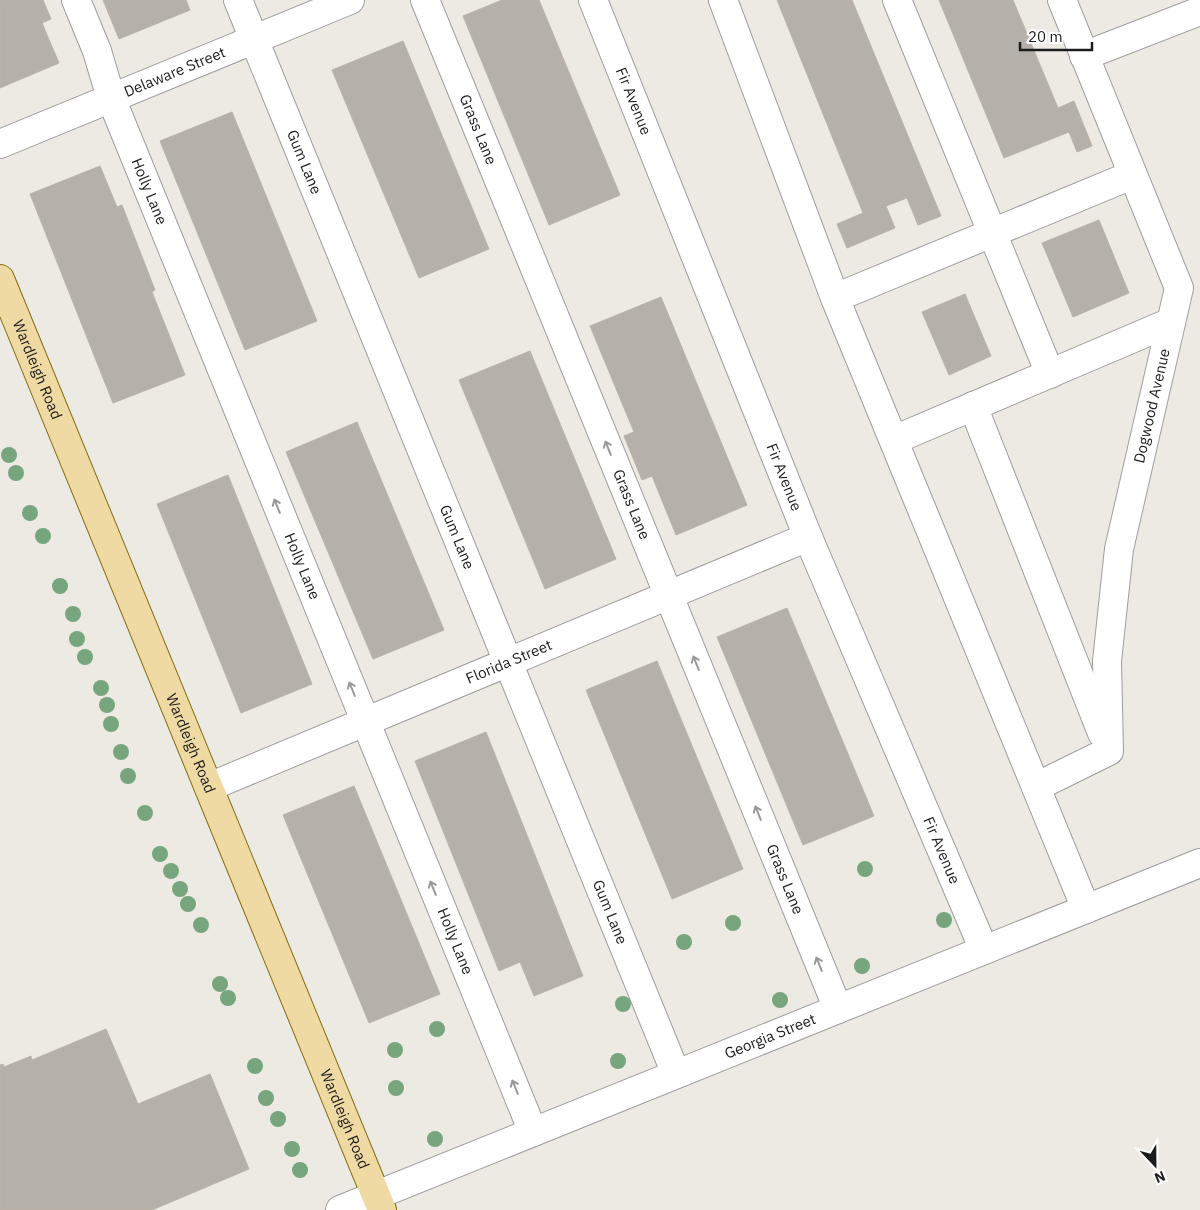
<svg xmlns="http://www.w3.org/2000/svg" width="1200" height="1210" font-family="'IBM Plex Sans',sans-serif">
  <rect width="100%" height="100%" fill="#eceae3"/>
  <g fill="#b5b0a9" stroke="#bcb3a7">
    <polygon points="0,0 43,0 51,19 42,23 59,63 0,88"/>
    <polygon points="103,0 186,0 190,10 119,39"/>
    <polygon points="502,0 539,0 620,195 549,225 463,16"/>
    <polygon points="777,0 852,0 941,216 918,225 907,198 886,206 895,228 847,248 837,224 863,213"/>
    <polygon points="939,0 1013,0 1058,108 1074,101 1092,146 1077,152 1069,132 1004,158"/>
    <polygon points="403,41 489,249 419,278 332,70"/>
    <polygon points="232,112 317,321 245,350 160,141"/>
    <polygon points="100,166 117,207 122,205 155,290 152,292 185,375 113,403 30,194"/>
    <polygon points="1099,220 1129,293 1073,317 1042,243"/>
    <polygon points="965,294 991,356 949,375 922,312"/>
    <polygon points="661,297 747,505 676,535 652,476 642,480 624,436 634,432 590,326"/>
    <polygon points="530,351 616,559 545,589 459,380"/>
    <polygon points="357,422 444,630 373,659 286,452"/>
    <polygon points="228,475 312,684 241,713 157,504"/>
    <polygon points="787,608 874,816 803,845 717,637"/>
    <polygon points="657,661 743,869 672,899 586,690"/>
    <polygon points="486,732 583,976 534,996 520,962 499,971 415,761"/>
    <polygon points="354,786 440,994 369,1023 283,815"/>
    <polygon points="106,1029 138,1104 210,1074 249,1169 152,1210 0,1210 0,1065 3,1064 4,1067 31,1056 32,1060"/>
  </g>
  <g fill="none" stroke-linecap="round" stroke-linejoin="round">
    <g stroke="#9d9d9d" stroke-width="30">
      <g id="minor">
        <path id="s1" d="M76 0 97 51 111 98 533 1132"/>
        <path id="s2" d="M238 0 676 1074"/>
        <path id="s3" d="M425 0 838 1009"/>
        <path id="s4" d="M593 0 808 537 984 950"/>
        <polyline points="723,0 835,298 1086,909"/>
        <polyline points="897,0 1050,374"/>
        <polyline points="1084,56 1200,11"/>
        <path id="s5" d="M0 144 350 0"/>
        <polyline points="835,298 1132,175"/>
        <polyline points="973,406 1102,733"/>
        <polyline points="894,440 1171,322"/>
        <path id="s6" d="M209 787 808 537"/>
        <path id="s7" d="M1036 787 1109 751 1107 661 1119 549 1179 288 1062 0"/>
        <path id="s8" d="M340 1210 1200 863"/>
      </g>
    </g>
    <g stroke="#826d12" stroke-width="30">
      <g id="major">
        <path id="s9" d="M0 279 382 1210"/>
      </g>
    </g>
    <use href="#minor" stroke="#fff" stroke-width="28"/>
    <use href="#major" stroke="#f0daa4" stroke-width="28"/>
  </g>
  <g fill="#77a57e">
    <circle cx="9" cy="455" r="8"/>
    <circle cx="16" cy="473" r="8"/>
    <circle cx="30" cy="513" r="8"/>
    <circle cx="43" cy="536" r="8"/>
    <circle cx="60" cy="586" r="8"/>
    <circle cx="73" cy="614" r="8"/>
    <circle cx="77" cy="639" r="8"/>
    <circle cx="85" cy="657" r="8"/>
    <circle cx="101" cy="688" r="8"/>
    <circle cx="107" cy="705" r="8"/>
    <circle cx="111" cy="724" r="8"/>
    <circle cx="121" cy="752" r="8"/>
    <circle cx="128" cy="776" r="8"/>
    <circle cx="145" cy="813" r="8"/>
    <circle cx="160" cy="854" r="8"/>
    <circle cx="865" cy="869" r="8"/>
    <circle cx="171" cy="871" r="8"/>
    <circle cx="180" cy="889" r="8"/>
    <circle cx="188" cy="904" r="8"/>
    <circle cx="944" cy="920" r="8"/>
    <circle cx="733" cy="923" r="8"/>
    <circle cx="201" cy="925" r="8"/>
    <circle cx="684" cy="942" r="8"/>
    <circle cx="862" cy="966" r="8"/>
    <circle cx="220" cy="984" r="8"/>
    <circle cx="228" cy="998" r="8"/>
    <circle cx="780" cy="1000" r="8"/>
    <circle cx="623" cy="1004" r="8"/>
    <circle cx="437" cy="1029" r="8"/>
    <circle cx="395" cy="1050" r="8"/>
    <circle cx="618" cy="1061" r="8"/>
    <circle cx="255" cy="1066" r="8"/>
    <circle cx="396" cy="1088" r="8"/>
    <circle cx="266" cy="1098" r="8"/>
    <circle cx="278" cy="1119" r="8"/>
    <circle cx="435" cy="1139" r="8"/>
    <circle cx="292" cy="1149" r="8"/>
    <circle cx="300" cy="1170" r="8"/>
  </g>
  <defs><path id="oneway-shaft" d="M-6 0H5M1.5-3L5.5 0L1.5 3" fill="none" stroke-width="1.6" stroke-linecap="round" stroke-linejoin="round" transform="scale(1.25)"/></defs>
  <g stroke="#999">
    <use href="#oneway-shaft" transform="translate(608 448) rotate(-112)"/>
    <use href="#oneway-shaft" transform="translate(277 506) rotate(-112)"/>
    <use href="#oneway-shaft" transform="translate(696 663) rotate(-112)"/>
    <use href="#oneway-shaft" transform="translate(352 689) rotate(-112)"/>
    <use href="#oneway-shaft" transform="translate(758 813) rotate(-112)"/>
    <use href="#oneway-shaft" transform="translate(433 888) rotate(-112)"/>
    <use href="#oneway-shaft" transform="translate(819 964) rotate(-112)"/>
    <use href="#oneway-shaft" transform="translate(515 1087) rotate(-112)"/>
  </g>
  <g text-anchor="middle" stroke-width="4" stroke-linejoin="round" paint-order="stroke">
    <g font-size="15" fill="#1c1c1c" stroke="#fff">
      <text dy="5" stroke="none"><textPath href="#s5" startOffset="189">Delaware Street</textPath></text>
      <text dy="5" stroke="none"><textPath href="#s4" startOffset="109">Fir Avenue</textPath></text>
      <text dy="5" stroke="none"><textPath href="#s3" startOffset="140">Grass Lane</textPath></text>
      <text dy="5" stroke="none"><textPath href="#s2" startOffset="175">Gum Lane</textPath></text>
      <text dy="5" stroke="none"><textPath href="#s1" startOffset="205">Holly Lane</textPath></text>
      <text dy="5" stroke="none"><textPath href="#s9" startOffset="98">Wardleigh Road</textPath></text>
      <text dy="5" stroke="none"><textPath href="#s7" startOffset="431">Dogwood Avenue</textPath></text>
      <text dy="5" stroke="none"><textPath href="#s4" startOffset="514">Fir Avenue</textPath></text>
      <text dy="5" stroke="none"><textPath href="#s3" startOffset="545">Grass Lane</textPath></text>
      <text dy="5" stroke="none"><textPath href="#s2" startOffset="580">Gum Lane</textPath></text>
      <text dy="5" stroke="none"><textPath href="#s1" startOffset="610">Holly Lane</textPath></text>
      <text dy="5" stroke="none"><textPath href="#s6" startOffset="325">Florida Street</textPath></text>
      <text dy="5" stroke="none"><textPath href="#s9" startOffset="502">Wardleigh Road</textPath></text>
      <text dy="5" stroke="none"><textPath href="#s4" startOffset="919">Fir Avenue</textPath></text>
      <text dy="5" stroke="none"><textPath href="#s3" startOffset="950">Grass Lane</textPath></text>
      <text dy="5" stroke="none"><textPath href="#s2" startOffset="985">Gum Lane</textPath></text>
      <text dy="5" stroke="none"><textPath href="#s1" startOffset="1015">Holly Lane</textPath></text>
      <text dy="5" stroke="none"><textPath href="#s8" startOffset="464">Georgia Street</textPath></text>
      <text dy="5" stroke="none"><textPath href="#s9" startOffset="908">Wardleigh Road</textPath></text>
    </g>
  </g>
  <g transform="translate(1155 1165) rotate(158)" stroke="#ffffff" stroke-width="4" paint-order="stroke">
  <path d="M0-4L9 19L0 12L-9 19Z" fill="#1c1c1c"/>
  <text y="-8" font-size="14" font-weight="bold" text-anchor="middle" fill="#1c1c1c">N</text>
  </g>
  <path d="M1020 42v8h72v-8" fill="none" stroke="#1c1c1c" stroke-width="2.5"/>
  <text x="1028" y="42" font-size="15" fill="#1c1c1c" stroke="#ffffff" stroke-width="4" paint-order="stroke">20 m</text>
</svg>
